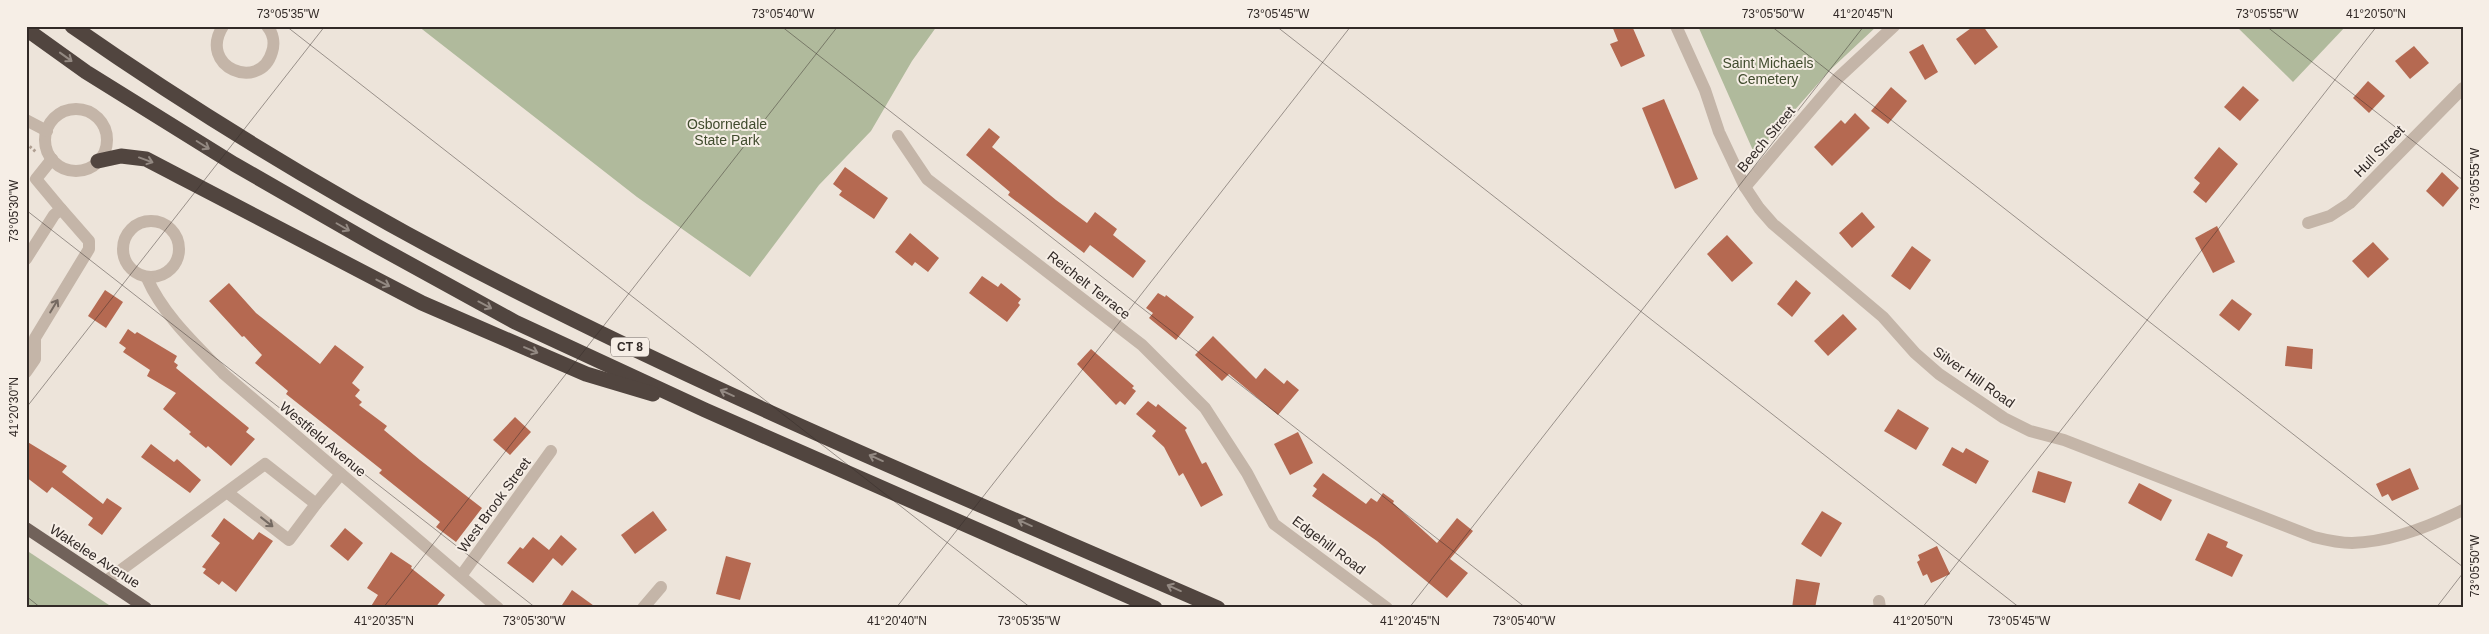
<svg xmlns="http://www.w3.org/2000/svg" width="2489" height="634" font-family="Helvetica,sans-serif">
  <rect width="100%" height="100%" fill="#ede4da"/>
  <g fill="#b0ba9c">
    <polygon points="418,26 937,26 912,61 871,131 819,185 750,277 637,197"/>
    <polygon points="1698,26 1877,26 1830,70 1755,155"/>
    <polygon points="2236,26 2346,26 2293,82"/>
    <polygon points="26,550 112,607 111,608 26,608"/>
  </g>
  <g fill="#b56951">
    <polygon points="1612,26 1632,26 1645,56 1621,67 1610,44 1618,41"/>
    <polygon points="1974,26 1983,26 1998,47 1975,65 1956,39"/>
    <polygon points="1923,44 1938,72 1925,80 1909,52"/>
    <polygon points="2414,46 2429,63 2410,79 2395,61"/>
    <polygon points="2368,81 2385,96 2369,113 2353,98"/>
    <polygon points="2243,86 2259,100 2240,121 2224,107"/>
    <polygon points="1891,87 1907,101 1888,124 1871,111"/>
    <polygon points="1664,99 1698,179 1675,189 1642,108"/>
    <polygon points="1855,113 1870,128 1832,166 1814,147 1841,120 1845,124"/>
    <polygon points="989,128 1000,137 992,147 1056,200 1087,223 1095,212 1117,229 1113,235 1146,261 1133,278 1090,245 1084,253 1008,195 1010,192 966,155"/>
    <polygon points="2219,147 2238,164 2206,203 2193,192 2200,183 2194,178"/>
    <polygon points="845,167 888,198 874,219 839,195 842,191 833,184"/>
    <polygon points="2442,172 2459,188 2443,207 2426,191"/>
    <polygon points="1862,212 1875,227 1852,248 1839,233"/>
    <polygon points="2217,226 2235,262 2213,273 2195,238"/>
    <polygon points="910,233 939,258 928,272 915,262 912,266 895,252"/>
    <polygon points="1727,235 1753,263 1732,282 1707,254"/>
    <polygon points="2373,242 2389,259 2368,278 2352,261"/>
    <polygon points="1912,246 1931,260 1910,290 1891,276"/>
    <polygon points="982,276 998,287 1001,283 1021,299 1018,303 1020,305 1007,322 969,293"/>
    <polygon points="1796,280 1811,293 1792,317 1777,304"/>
    <polygon points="229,283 256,313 320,364 335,345 364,367 352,383 360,390 355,396 362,402 359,405 387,426 384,430 420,460 482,508 456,542 436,527 440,522 379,473 382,470 286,394 288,391 255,363 262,355 244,336 242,337 209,301"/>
    <polygon points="105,290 123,302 106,328 88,316"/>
    <polygon points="1158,293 1165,297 1166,295 1194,317 1176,340 1149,318 1153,313 1146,308"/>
    <polygon points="2232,299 2252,314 2239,331 2219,315"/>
    <polygon points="1843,314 1857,329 1828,356 1814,341"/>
    <polygon points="128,329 135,334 137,332 177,356 174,362 178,365 176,368 249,428 246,432 255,439 231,466 208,446 206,448 189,434 191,432 163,409 176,393 147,376 150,370 123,352 126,348 119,343"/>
    <polygon points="1213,336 1256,379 1265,368 1284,384 1287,380 1299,390 1278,415 1229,374 1222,381 1195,355"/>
    <polygon points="2287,346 2313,349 2312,369 2285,366"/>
    <polygon points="1091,349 1134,386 1132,388 1136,391 1125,405 1120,401 1116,405 1077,364"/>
    <polygon points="1148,401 1156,407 1158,404 1187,428 1185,430 1202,464 1206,462 1223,495 1201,507 1183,473 1179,476 1164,447 1152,436 1156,431 1136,414"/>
    <polygon points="1898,409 1929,428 1916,450 1884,431"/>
    <polygon points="515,417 531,432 510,455 493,440"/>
    <polygon points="1298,432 1313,463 1290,475 1274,444"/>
    <polygon points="26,441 67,466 62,472 103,504 107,498 122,508 102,535 88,525 93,518 52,487 47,493 26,477"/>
    <polygon points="151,444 174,462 177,459 201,480 190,493 141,457"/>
    <polygon points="1952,447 1963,453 1966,448 1989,461 1976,484 1942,465"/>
    <polygon points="2410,468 2419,489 2392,501 2388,494 2382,497 2376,484"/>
    <polygon points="2038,471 2072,482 2065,503 2032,492"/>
    <polygon points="1323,473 1366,504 1371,498 1377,502 1383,493 1394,501 1393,503 1437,543 1457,518 1473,531 1450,559 1468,573 1447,598 1377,541 1312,496 1317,489 1313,486"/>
    <polygon points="2139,483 2172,500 2161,521 2128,503"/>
    <polygon points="653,511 667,530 635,554 621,535"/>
    <polygon points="1822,511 1842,523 1821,557 1801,544"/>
    <polygon points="224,518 253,540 259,532 273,541 236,592 222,581 219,585 203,573 206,569 202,567 220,543 211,536"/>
    <polygon points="345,528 363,543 348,561 330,546"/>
    <polygon points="2208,533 2228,542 2226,547 2243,555 2232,577 2195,560"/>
    <polygon points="561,535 577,549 562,566 553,558 533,583 507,563 520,547 523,549 533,537 549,550"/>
    <polygon points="1937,546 1950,574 1931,583 1927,574 1923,576 1917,562 1920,560 1918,555"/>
    <polygon points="391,552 412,566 411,568 445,595 435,608 370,608 378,595 367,588"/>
    <polygon points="726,556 751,563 740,600 716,594"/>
    <polygon points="1796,579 1820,583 1815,608 1792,608"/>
    <polygon points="572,590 597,608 560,608"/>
  </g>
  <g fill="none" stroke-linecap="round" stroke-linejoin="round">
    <polyline stroke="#af9f92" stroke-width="3" stroke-dasharray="2.5 2.5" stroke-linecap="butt" points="26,143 37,153"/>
    <g stroke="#c4b5a8" stroke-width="12">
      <path d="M223 26C197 67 260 93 272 52 275 43 273 33 267 26"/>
      <path d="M1676 26 1705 90 1719 132 1745 187 1759 208 1773 224 1883 317 1915 353 1939 374 2004 418 2030 431 2064 440 2314 537C2326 540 2340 543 2352 543 2389 542 2431 526 2463 510"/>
      <circle cx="76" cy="140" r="31"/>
      <polyline points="26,120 47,131"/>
      <polyline points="898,136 927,179 1142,345 1205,408 1247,473 1274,524 1387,608"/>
      <polyline points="52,159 36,179 61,209"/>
      <polyline points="1745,187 1838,78 1894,26"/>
      <circle cx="151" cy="249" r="28"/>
      <polyline points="2308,223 2330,216 2350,203 2463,88"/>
      <polyline points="26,259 54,215 61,209 89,241 89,249 35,338 35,359 26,372"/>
      <path d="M147 278C163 315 196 345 224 374L498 608"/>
      <polyline points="316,504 341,474"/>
      <polyline points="461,576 551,451"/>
      <polyline points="106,581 265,464 316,504 289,540 228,493"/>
      <polyline points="1879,601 1880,608"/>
      <polyline points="643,608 661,587"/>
    </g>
    <polyline stroke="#71625a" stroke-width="12" points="26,528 146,608"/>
    <g stroke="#51453f" stroke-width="15">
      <path d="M72 26C230 136 401 236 574 320 785 424 1003 514 1218 608"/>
      <polyline points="26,29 86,72 234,164 375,245 515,322 705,410 1155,608"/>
      <polyline points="98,161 121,156 146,159 422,303 586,374 653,394"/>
    </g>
  </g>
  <defs><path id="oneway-shaft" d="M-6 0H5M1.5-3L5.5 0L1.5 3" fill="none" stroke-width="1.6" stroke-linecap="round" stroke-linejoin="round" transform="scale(1.25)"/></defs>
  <g stroke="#938982">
    <use href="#oneway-shaft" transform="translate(66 57) rotate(36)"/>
    <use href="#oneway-shaft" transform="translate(203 145) rotate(32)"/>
    <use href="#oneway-shaft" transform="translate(146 160) rotate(20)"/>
    <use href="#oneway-shaft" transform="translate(343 227) rotate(30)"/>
    <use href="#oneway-shaft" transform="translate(383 283) rotate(27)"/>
    <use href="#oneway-shaft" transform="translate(485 305) rotate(28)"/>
    <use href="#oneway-shaft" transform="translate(531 350) rotate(23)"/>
    <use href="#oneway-shaft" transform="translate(727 393) rotate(-156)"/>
    <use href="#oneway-shaft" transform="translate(876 458) rotate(-156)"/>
    <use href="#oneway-shaft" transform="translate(1025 523) rotate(-156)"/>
    <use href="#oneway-shaft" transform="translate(1174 588) rotate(-156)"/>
  </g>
  <g stroke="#746961">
    <use href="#oneway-shaft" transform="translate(54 306) rotate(-59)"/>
    <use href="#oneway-shaft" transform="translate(267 522) rotate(38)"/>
  </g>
  <path fill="none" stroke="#322a27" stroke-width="1" stroke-opacity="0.45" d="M286 26 1031 608M781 26 1526 608M1276 26 2020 608M1771 26 2463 567M2266 26 2463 180M26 210 536 608M26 408 325 26M26 596 41 608M383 608 838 26M896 608 1351 26M1409 608 1864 26M1922 608 2377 26M2436 608 2463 573"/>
  <g text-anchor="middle" stroke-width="4" stroke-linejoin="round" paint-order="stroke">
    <rect fill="#f6eee6" stroke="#6d6560" stroke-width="1" x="611" y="337.5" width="38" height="19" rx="4"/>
    <g font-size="12" font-weight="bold" fill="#322a27">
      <text x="630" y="351">CT 8</text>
    </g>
    <g font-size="14" fill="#414c2e" stroke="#f6eee6">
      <text x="1768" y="68">Saint Michaels<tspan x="1768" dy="16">Cemetery</tspan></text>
      <text x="727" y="129">Osbornedale<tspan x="727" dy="16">State Park</tspan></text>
    </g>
    <g font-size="14" fill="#322a27" stroke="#f6eee6">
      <text transform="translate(1766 139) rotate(-50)" y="5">Beech Street</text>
      <text transform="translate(2379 151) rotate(-46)" y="5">Hull Street</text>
      <text transform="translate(1089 285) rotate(38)" y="5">Reichelt Terrace</text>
      <text transform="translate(1974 377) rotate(35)" y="5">Silver Hill Road</text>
      <text transform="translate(323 439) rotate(40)" y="5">Westfield Avenue</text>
      <text transform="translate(494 505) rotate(-54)" y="5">West Brook Street</text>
      <text transform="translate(1329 545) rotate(37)" y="5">Edgehill Road</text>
      <text transform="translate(95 556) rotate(33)" y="5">Wakelee Avenue</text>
    </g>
  </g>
  <rect width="2489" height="634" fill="none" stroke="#f6eee6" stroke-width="55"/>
  <rect x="28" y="28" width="2434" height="578" fill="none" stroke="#322a27" stroke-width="2"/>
  <g font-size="12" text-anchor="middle" fill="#322a27">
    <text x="288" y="18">73°05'35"W</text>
    <text x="783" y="18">73°05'40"W</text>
    <text x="1278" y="18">73°05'45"W</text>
    <text x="1773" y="18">73°05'50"W</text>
    <text x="1863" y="18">41°20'45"N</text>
    <text x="2267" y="18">73°05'55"W</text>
    <text x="2376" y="18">41°20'50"N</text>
    <text transform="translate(2475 179) rotate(-90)" y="4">73°05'55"W</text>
    <text transform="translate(14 211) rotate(-90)" y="4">73°05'30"W</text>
    <text transform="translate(14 407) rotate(-90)" y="4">41°20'30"N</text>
    <text transform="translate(2475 566) rotate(-90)" y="4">73°05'50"W</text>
    <text x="384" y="625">41°20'35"N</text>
    <text x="534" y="625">73°05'30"W</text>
    <text x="897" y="625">41°20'40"N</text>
    <text x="1029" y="625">73°05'35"W</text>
    <text x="1410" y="625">41°20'45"N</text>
    <text x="1524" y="625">73°05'40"W</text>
    <text x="1923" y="625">41°20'50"N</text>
    <text x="2019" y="625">73°05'45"W</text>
  </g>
</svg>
